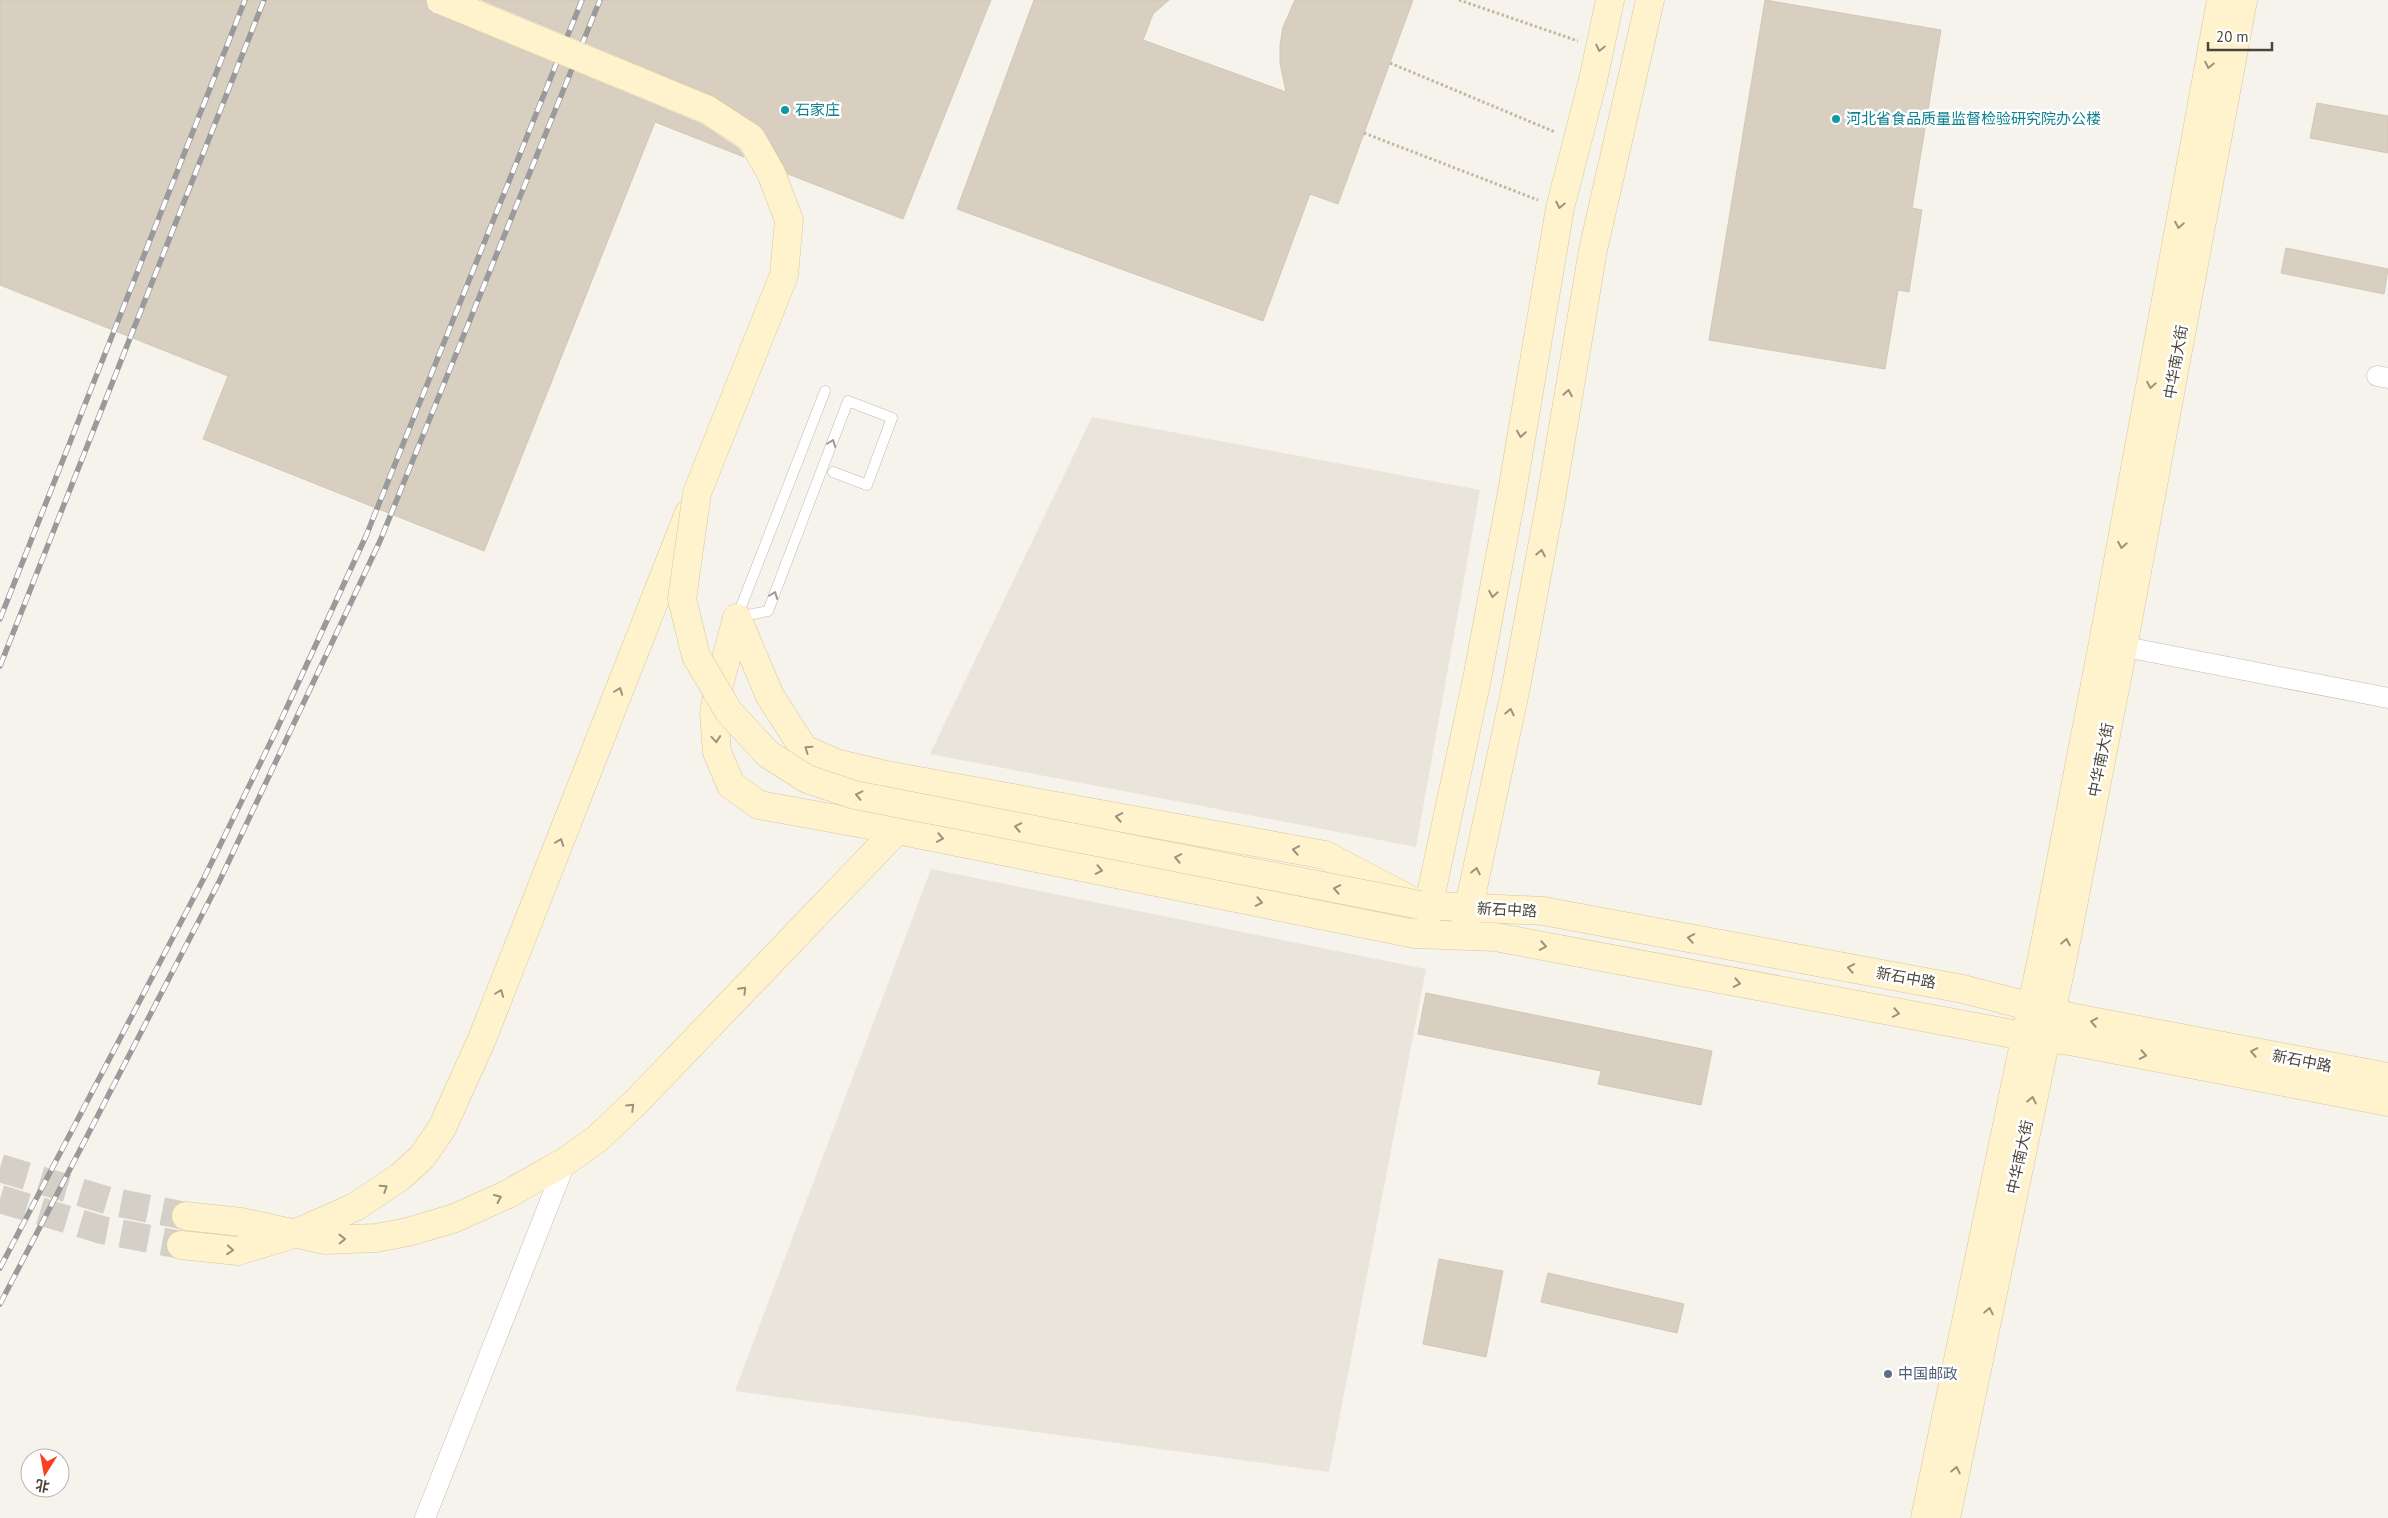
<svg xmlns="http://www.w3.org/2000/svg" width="2388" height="1518" font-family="'PT Sans','Noto Sans SC',sans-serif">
  <rect width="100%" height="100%" fill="#f6f3ec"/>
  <g fill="#eae5da">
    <polygon points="1092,417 1480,490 1416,847 930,754"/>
    <polygon points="931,869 1426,969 1329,1472 735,1391"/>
  </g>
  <g fill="#d8cfc1" stroke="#d3c7b4">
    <polygon points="0,0 426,0 428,9 435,14 701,124 739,149 744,157 655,122 484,551 203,439 228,376 0,285"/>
    <polygon points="482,0 991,0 903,219 788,174 764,130 714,96"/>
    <polygon points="1034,0 1169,0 1153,14 1143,40 1286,92 1280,63 1280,45 1283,27 1295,0 1413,0 1338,204 1310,194 1263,321 957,209"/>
    <polygon points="1765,0 1941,30 1912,208 1922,210 1909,292 1898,290 1885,369 1709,340"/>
    <polygon points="2317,103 2388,116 2388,153 2310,138"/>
    <polygon points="2286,248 2388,269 2384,294 2281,273"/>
    <polygon points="1426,993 1712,1051 1701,1105 1598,1084 1601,1071 1418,1034"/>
    <polygon points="1439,1259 1503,1271 1486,1357 1423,1344"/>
    <polygon points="1548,1273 1684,1304 1677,1333 1541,1302"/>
  </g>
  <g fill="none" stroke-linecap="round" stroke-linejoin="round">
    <g stroke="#d4d0c8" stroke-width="28" stroke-dasharray="28 14" stroke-linecap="butt">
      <polyline points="0,1168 109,1201 186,1216"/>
      <polyline points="0,1199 102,1230 181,1245"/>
    </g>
    <g stroke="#c2bbae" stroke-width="11">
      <g id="service">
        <polyline points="737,617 825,391"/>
        <polyline points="738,617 768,611 848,401 892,418 867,485 833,472"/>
      </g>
    </g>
    <g stroke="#c2bbae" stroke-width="21">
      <g id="minor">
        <polyline points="2377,376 2388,378"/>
        <polyline points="2110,644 2388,698"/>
        <polyline points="425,1518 566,1161"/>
      </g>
    </g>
    <g stroke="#d6c79b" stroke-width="29">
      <g id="secondary">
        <polyline points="737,618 719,685 714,714 717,752 731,785 759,805 897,830 1415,934 1495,937 2013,1034 2070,1041 2388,1102"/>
        <polyline points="737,618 770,696 804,749 836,763 886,775 1325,855 1420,905 1543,911 1963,989 2075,1018 2388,1077"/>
        <polyline points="1425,922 1477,679 1512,492 1560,208 1593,80 1610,0"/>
        <polyline points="1465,925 1516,687 1551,499 1593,250 1650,0"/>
        <polyline points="186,1216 241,1222 325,1240 376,1238 408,1232 455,1218 508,1194 566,1161 597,1139 636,1102 897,830 905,818"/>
        <polyline points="181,1245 238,1251 294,1234 355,1207 400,1177 422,1157 442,1128 482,1039 689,513"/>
        <polyline points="1925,1518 2045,943 2103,643 2221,0"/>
        <polyline points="1946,1518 2065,947 2123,647 2243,0"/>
      </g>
    </g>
    <g stroke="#c4b79f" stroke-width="3" stroke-dasharray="2.5 2.5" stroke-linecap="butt">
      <polyline points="1459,0 1578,41"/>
      <polyline points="1390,63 1555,132"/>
      <polyline points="1364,133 1538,200"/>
    </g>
    <use href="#service" stroke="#fff" stroke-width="10"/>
    <use href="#minor" stroke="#fff" stroke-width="20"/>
    <use href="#secondary" stroke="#fff3cd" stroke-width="28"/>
    <g stroke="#9a9a9a" stroke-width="5.5">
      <g id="rail">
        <polyline points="0,619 245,0"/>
        <polyline points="0,666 264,0"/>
        <polyline points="0,1268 204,878 276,731 366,536 582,0"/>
        <polyline points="0,1304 219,882 380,541 600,0"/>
      </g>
    </g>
    <use href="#rail" stroke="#fff" stroke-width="4" stroke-dasharray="11" stroke-linecap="butt"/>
    <g stroke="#d6c79b" stroke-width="29" stroke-linecap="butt">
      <polyline id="secondary-bridge" points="441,0 708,110 751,138 771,173 789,220 784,275 697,493 682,599 696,656 729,712 768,754 807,779 855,795 1420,905"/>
    </g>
    <use href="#secondary-bridge" stroke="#fff3cd" stroke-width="28"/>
  </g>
  <defs><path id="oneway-chevron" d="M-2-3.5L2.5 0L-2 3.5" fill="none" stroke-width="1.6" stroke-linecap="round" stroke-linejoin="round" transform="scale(1.25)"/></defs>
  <g stroke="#9c937c">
    <use href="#oneway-chevron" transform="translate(1600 48) rotate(102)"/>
    <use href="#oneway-chevron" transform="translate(2209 65) rotate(101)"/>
    <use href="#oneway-chevron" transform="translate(1560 205) rotate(102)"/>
    <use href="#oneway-chevron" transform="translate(2179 225) rotate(100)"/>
    <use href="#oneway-chevron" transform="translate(2151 385) rotate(100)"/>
    <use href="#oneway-chevron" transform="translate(1568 393) rotate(-80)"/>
    <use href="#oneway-chevron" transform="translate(1521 434) rotate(99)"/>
    <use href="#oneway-chevron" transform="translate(2122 545) rotate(100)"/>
    <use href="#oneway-chevron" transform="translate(1541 553) rotate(-79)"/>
    <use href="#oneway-chevron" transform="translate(1493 594) rotate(100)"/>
    <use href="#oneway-chevron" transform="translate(619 691) rotate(-69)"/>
    <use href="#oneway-chevron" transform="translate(1510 712) rotate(-78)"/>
    <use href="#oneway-chevron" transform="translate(716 739) rotate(85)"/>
    <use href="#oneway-chevron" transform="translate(808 749) rotate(-145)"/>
    <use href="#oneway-chevron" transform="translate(859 795) rotate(-167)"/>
    <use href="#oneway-chevron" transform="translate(1119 817) rotate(-170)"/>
    <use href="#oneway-chevron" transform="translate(1018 827) rotate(-169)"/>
    <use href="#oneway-chevron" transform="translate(940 838) rotate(11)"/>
    <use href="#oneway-chevron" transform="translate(560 842) rotate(-69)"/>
    <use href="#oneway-chevron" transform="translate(1296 850) rotate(-170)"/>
    <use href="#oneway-chevron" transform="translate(1178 858) rotate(-169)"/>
    <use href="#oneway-chevron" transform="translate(1099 870) rotate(11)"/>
    <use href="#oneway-chevron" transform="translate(1476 871) rotate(-78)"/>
    <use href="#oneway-chevron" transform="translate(1337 889) rotate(-169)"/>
    <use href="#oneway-chevron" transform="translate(1259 902) rotate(11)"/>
    <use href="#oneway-chevron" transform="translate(1691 938) rotate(-170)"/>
    <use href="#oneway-chevron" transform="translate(2066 942) rotate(-79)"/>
    <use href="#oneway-chevron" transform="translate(1543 946) rotate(11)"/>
    <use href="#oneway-chevron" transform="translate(1851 968) rotate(-170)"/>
    <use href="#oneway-chevron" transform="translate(1737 983) rotate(11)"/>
    <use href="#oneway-chevron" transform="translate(743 990) rotate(-46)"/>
    <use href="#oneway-chevron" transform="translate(500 993) rotate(-69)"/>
    <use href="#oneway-chevron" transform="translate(1896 1013) rotate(11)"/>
    <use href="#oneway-chevron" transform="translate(2094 1022) rotate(-169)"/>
    <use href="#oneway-chevron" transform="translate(2254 1052) rotate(-169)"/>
    <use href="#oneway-chevron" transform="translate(2143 1055) rotate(11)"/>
    <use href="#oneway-chevron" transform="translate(2032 1100) rotate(-78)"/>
    <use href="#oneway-chevron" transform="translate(631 1107) rotate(-44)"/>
    <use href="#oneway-chevron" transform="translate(384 1188) rotate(-33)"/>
    <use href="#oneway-chevron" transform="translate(498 1198) rotate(-25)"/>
    <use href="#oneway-chevron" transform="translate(342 1239) rotate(-1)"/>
    <use href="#oneway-chevron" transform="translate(230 1250) rotate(5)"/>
    <use href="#oneway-chevron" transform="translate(1989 1311) rotate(-78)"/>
    <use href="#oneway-chevron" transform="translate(1956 1470) rotate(-78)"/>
  </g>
  <g stroke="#9c9892">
    <use href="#oneway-chevron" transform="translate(832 443) rotate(-69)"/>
    <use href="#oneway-chevron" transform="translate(774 595) rotate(-69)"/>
  </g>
  <g fill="#0f9aa8" stroke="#fff" stroke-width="2">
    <circle cx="785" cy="110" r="5"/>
    <circle cx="1836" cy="119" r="5"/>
  </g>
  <circle fill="#5c6f8a" stroke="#fff" stroke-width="2" cx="1888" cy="1374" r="5"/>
  <g text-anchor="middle" stroke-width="5" stroke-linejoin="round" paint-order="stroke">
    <g font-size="15" fill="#0d838f" stroke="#fff" text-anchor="start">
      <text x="795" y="115">石家庄</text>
      <text x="1846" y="124">河北省食品质量监督检验研究院办公楼</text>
    </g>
    <g font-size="15" fill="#4b4439" stroke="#fff">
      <text transform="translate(2176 362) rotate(-80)" y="5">中华南大街</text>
      <text transform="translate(2101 760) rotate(-79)" y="5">中华南大街</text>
      <text transform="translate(1507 910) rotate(3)" y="5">新石中路</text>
      <text transform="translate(1906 978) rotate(10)" y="5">新石中路</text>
      <text transform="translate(2302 1061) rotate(11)" y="5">新石中路</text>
      <text transform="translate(2020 1157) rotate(-78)" y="5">中华南大街</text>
    </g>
    <g font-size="15" fill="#4e5e75" stroke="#fff" text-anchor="start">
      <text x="1898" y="1379">中国邮政</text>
    </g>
  </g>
  <g transform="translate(45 1473) rotate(191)"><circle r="24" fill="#ffffff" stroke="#b7b4b0"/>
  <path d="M0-4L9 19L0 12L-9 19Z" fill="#fc3f1d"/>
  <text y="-8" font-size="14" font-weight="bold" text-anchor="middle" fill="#4b4439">北</text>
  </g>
  <path d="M2208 42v8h64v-8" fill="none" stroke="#4b4439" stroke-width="2.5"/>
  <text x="2216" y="42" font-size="15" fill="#4b4439" stroke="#ffffff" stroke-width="4" paint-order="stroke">20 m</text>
</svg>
